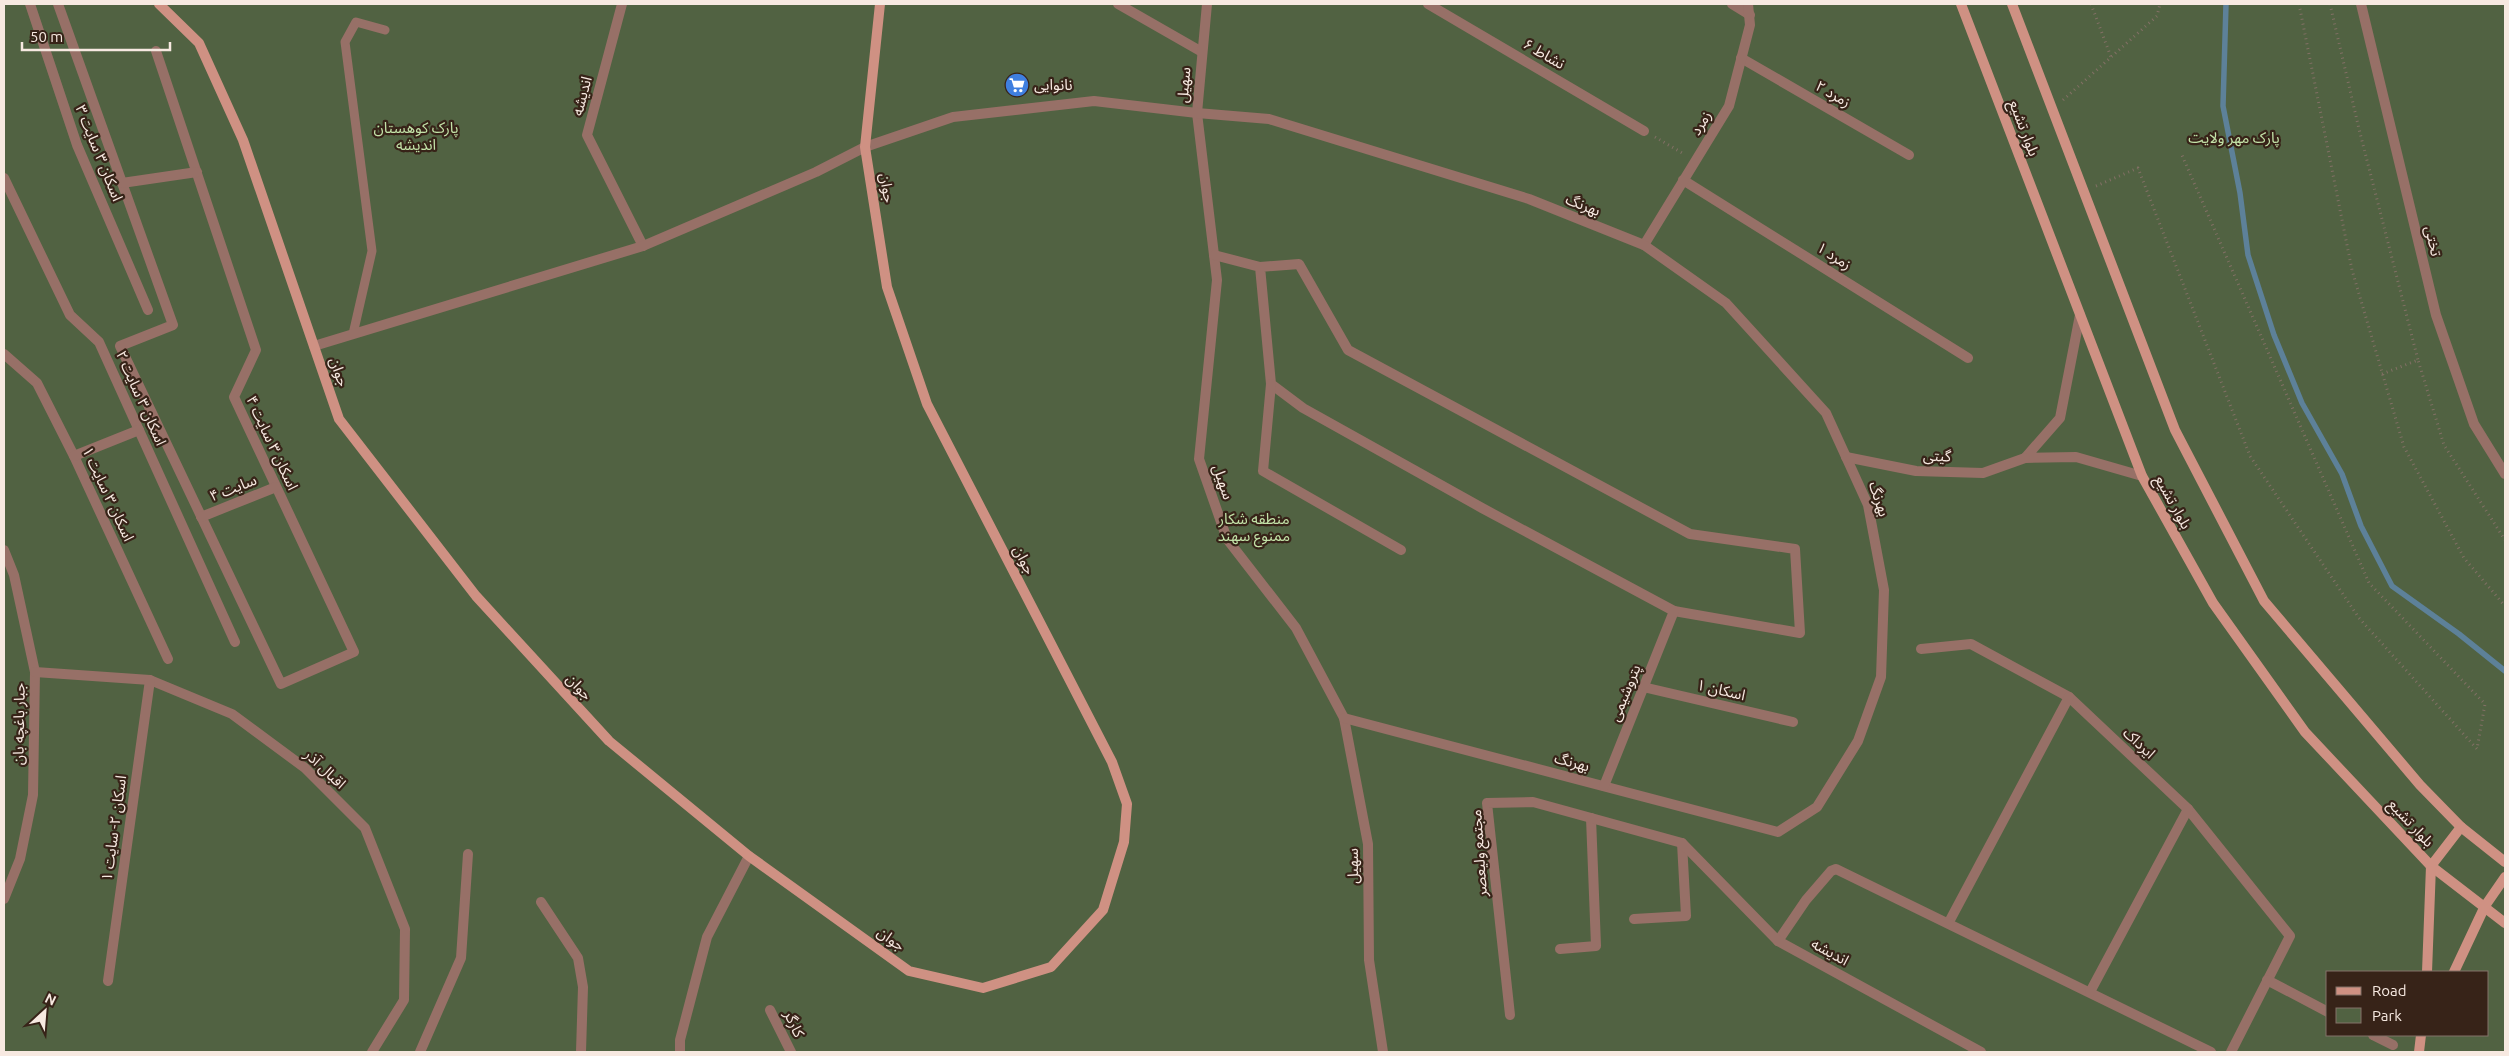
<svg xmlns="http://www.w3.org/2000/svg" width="2509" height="1056" font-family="Ubuntu,'Noto Sans Arabic',sans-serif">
  <rect width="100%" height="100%" fill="#422d21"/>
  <path fill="#516242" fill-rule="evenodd" d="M4 4H2505V1052H4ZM2328 972H2488V1035H2328Z"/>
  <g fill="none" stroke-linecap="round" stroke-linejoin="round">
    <polyline stroke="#5d8199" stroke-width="5.5" points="2226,4 2223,106 2240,193 2248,255 2274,335 2302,403 2342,474 2361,526 2392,586 2459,634 2505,671"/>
    <g stroke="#827065" stroke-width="3" stroke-dasharray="1 4" stroke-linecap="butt">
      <polyline points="2091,4 2111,57"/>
      <polyline points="2299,4 2352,270 2404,447 2464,558 2505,606"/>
      <polyline points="2330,4 2359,129 2418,360"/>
      <polyline points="2063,100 2157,16 2160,4"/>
      <polyline points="1655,137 1684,154"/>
      <polyline points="2096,186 2138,168 2250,456 2359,618 2477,749 2485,704 2369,583 2181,153"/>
      <polyline points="2382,374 2418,360 2444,445 2505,540"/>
    </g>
    <polyline stroke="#977067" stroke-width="9" points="353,334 372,251 345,42 356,22 385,30"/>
    <g stroke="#977067" stroke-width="10">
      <polyline points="30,4 77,145 148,310"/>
      <polyline points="58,4 173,325 120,346 281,684 354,652 234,397 256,350 156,51"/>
      <polyline points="622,4 587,135 643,246"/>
      <polyline points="1118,4 1202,52"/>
      <polyline points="1207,4 1197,113 1217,280 1199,459 1227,539 1296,628 1344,718 1368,844 1369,960 1383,1052"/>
      <polyline points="1428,4 1644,131"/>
      <polyline points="1732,4 1750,15"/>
      <polyline points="2361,4 2436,315 2474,424 2505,474"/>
      <polyline points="1741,58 1909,155"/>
      <polyline points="4,178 70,315 99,342 235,642"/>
      <polyline points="1683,180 1968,358"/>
      <polyline points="122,183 197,172"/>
      <polyline points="1644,245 1729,106 1750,25 1748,4"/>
      <polyline points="1214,255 1260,267 1299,264 1348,350 1690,534 1795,549 1800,633 1674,611 1482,508 1303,408 1271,384 1260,267"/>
      <polyline points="2080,315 2060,418 2025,458 2076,457 2142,476"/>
      <polyline points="314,346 643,246 816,172 865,147 953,117 1094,101 1197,113 1269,119 1529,199 1644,245 1726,303 1826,413 1868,505 1884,590 1881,677 1858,741 1817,807 1778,832 1344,718"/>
      <polyline points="4,354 37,383 74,456 168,659"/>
      <polyline points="1271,384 1263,471 1401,550"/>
      <polyline points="74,456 139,430"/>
      <polyline points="1846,457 1916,471 1983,473 2025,458"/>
      <polyline points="201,517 276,487"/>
      <polyline points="4,550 14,575 35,672 33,795 20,859 4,899"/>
      <polyline points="1921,649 1971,644 2069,697 2188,809 2290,936 2231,1052"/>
      <polyline points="35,672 150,680 232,714 305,768 365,828 405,929 404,1000 372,1052"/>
      <polyline points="1643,687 1793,722"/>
      <polyline points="1604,786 1674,611"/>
      <polyline points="541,902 578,958 583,987 581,1052"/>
      <polyline points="1634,919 1686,916 1682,843"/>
      <polyline points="1949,922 2069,697"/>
      <polyline points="1778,941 1806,900 1831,871 1836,869 2211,1052"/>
      <polyline points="1560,949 1596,946 1591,818"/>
      <polyline points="2267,980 2328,1012"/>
      <polyline points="108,981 150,680"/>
      <polyline points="2090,992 2188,809"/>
      <polyline points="770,1010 791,1052"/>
      <polyline points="1510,1015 1487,803 1533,802 1682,843 1778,941 1981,1052"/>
      <polyline points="2373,1035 2393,1045"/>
      <polyline points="420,1052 461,958 468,854"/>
      <polyline points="680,1052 680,1040 707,937 749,856"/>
    </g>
    <g stroke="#cf9183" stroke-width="10">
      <polyline points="159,4 199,43 243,140 339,419 476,596 609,741 749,856 909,971 983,988 1051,967 1103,910 1124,842 1127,804 1112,762 927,404 887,287 865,147 880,4"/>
      <polyline points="1961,4 2142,476 2213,603 2305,732 2431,866 2505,923"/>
      <polyline points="2012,4 2175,430 2264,601 2420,785 2461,827 2505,862"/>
      <polyline points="2427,972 2431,866 2461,827"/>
      <polyline points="2454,972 2485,906 2505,877"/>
      <polyline points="2419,1052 2421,1035"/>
    </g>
  </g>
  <defs>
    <g id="supermarket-disc" transform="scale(1.25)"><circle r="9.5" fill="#3f7fe0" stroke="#372318"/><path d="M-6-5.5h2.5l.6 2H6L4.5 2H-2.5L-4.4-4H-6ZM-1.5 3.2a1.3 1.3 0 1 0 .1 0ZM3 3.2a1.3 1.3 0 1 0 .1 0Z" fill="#fff"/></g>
  </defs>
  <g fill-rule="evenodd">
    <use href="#supermarket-disc" x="1017" y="85"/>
  </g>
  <g text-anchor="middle" stroke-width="4.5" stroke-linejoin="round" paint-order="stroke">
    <g font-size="15" fill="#f7e9e1" stroke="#372318">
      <text transform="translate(1544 54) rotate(30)" y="5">نشاط ۶</text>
      <text transform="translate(1184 85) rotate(-85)" y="5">سهیل</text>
      <text transform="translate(1833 94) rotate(30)" y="5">زمرد ۲</text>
      <text transform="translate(582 96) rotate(-75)" y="5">اندیشه</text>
      <text transform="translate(1701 123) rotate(-58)" y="5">زمرد</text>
      <text transform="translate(2024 128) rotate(69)" y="5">بلوار تشیع</text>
      <text transform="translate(99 153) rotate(68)" y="5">اسکان ۳ سایت ۳</text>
      <text transform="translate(887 188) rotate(81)" y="5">جوان</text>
      <text transform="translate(1583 205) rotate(22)" y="5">بهرنگ</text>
      <text transform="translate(2433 241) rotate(77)" y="5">تختی</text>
      <text transform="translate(1834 256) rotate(32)" y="5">زمرد ۱</text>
      <text transform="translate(339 372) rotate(71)" y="5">جوان</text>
      <text transform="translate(141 398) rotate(66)" y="5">اسکان ۳ سایت ۲</text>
      <text transform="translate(272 443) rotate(65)" y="5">اسکان ۳ سایت ۴</text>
      <text transform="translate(1937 456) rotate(2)" y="5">گیتی</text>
      <text transform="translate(1223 482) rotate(71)" y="5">سهیل</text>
      <text transform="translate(233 488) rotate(-21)" y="5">سایت ۴</text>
      <text transform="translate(108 494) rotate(65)" y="5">اسکان ۳ سایت ۱</text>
      <text transform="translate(1879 499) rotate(72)" y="5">بهرنگ</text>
      <text transform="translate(2173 502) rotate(61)" y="5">بلوار تشیع</text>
      <text transform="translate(1024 560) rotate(63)" y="5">جوان</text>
      <text transform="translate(579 687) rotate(47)" y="5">جوان</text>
      <text transform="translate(1721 690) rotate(13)" y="5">اسکان ۱</text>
      <text transform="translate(1625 693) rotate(-68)" y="5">پتروشیمی</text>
      <text transform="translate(19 724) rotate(-89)" y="5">جبار باغچه بان</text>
      <text transform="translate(2139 743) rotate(43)" y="5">ایرداک</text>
      <text transform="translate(1572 762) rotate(15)" y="5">بهرنگ</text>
      <text transform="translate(325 769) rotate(43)" y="5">اقبال آذر</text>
      <text transform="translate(2411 823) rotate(47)" y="5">بلوار تشیع</text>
      <text transform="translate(114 828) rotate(-82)" y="5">اسکان ۲- سایت ۱</text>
      <text transform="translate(1479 853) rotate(-94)" y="5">مجتمع ولیعصر</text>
      <text transform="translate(1353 866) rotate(-91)" y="5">سهیل</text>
      <text transform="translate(891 939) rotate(36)" y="5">جوان</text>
      <text transform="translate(1830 952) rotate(29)" y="5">اندیشه</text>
      <text transform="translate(794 1024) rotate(65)" y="5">کارگر</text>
    </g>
    <g font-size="15" fill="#f7e9e1" stroke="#372318" text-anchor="start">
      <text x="1034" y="90">نانوایی</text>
    </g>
    <g font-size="15" fill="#c3e3a8" stroke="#372318">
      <text x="416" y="133">پارک کوهستان<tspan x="416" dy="17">اندیشه</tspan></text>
      <text x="2234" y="143">پارک مهر ولایت</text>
      <text x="1254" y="524">منطقه شکار<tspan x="1254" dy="17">ممنوع سهند</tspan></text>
    </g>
  </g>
  <rect width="2509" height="1056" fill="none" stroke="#f7e9e1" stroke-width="10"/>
  <rect x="2326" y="971" width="162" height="65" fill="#372318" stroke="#847268"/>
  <rect x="2336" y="987" width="25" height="8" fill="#cf9183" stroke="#847268"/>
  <text x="2372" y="996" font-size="15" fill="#f7e9e1">Road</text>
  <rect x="2336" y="1008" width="25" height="15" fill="#516242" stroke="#847268"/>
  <text x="2372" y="1021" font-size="15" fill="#f7e9e1">Park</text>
  <g transform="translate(45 1011) rotate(26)" stroke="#372318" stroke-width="4" paint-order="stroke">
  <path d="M0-4L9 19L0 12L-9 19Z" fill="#f7e9e1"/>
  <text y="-8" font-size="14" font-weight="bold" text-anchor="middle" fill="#f7e9e1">N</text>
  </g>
  <path d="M22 42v8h148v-8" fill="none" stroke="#f7e9e1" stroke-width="2.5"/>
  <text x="30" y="42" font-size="15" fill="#f7e9e1" stroke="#372318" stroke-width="4" paint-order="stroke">50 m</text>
</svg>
